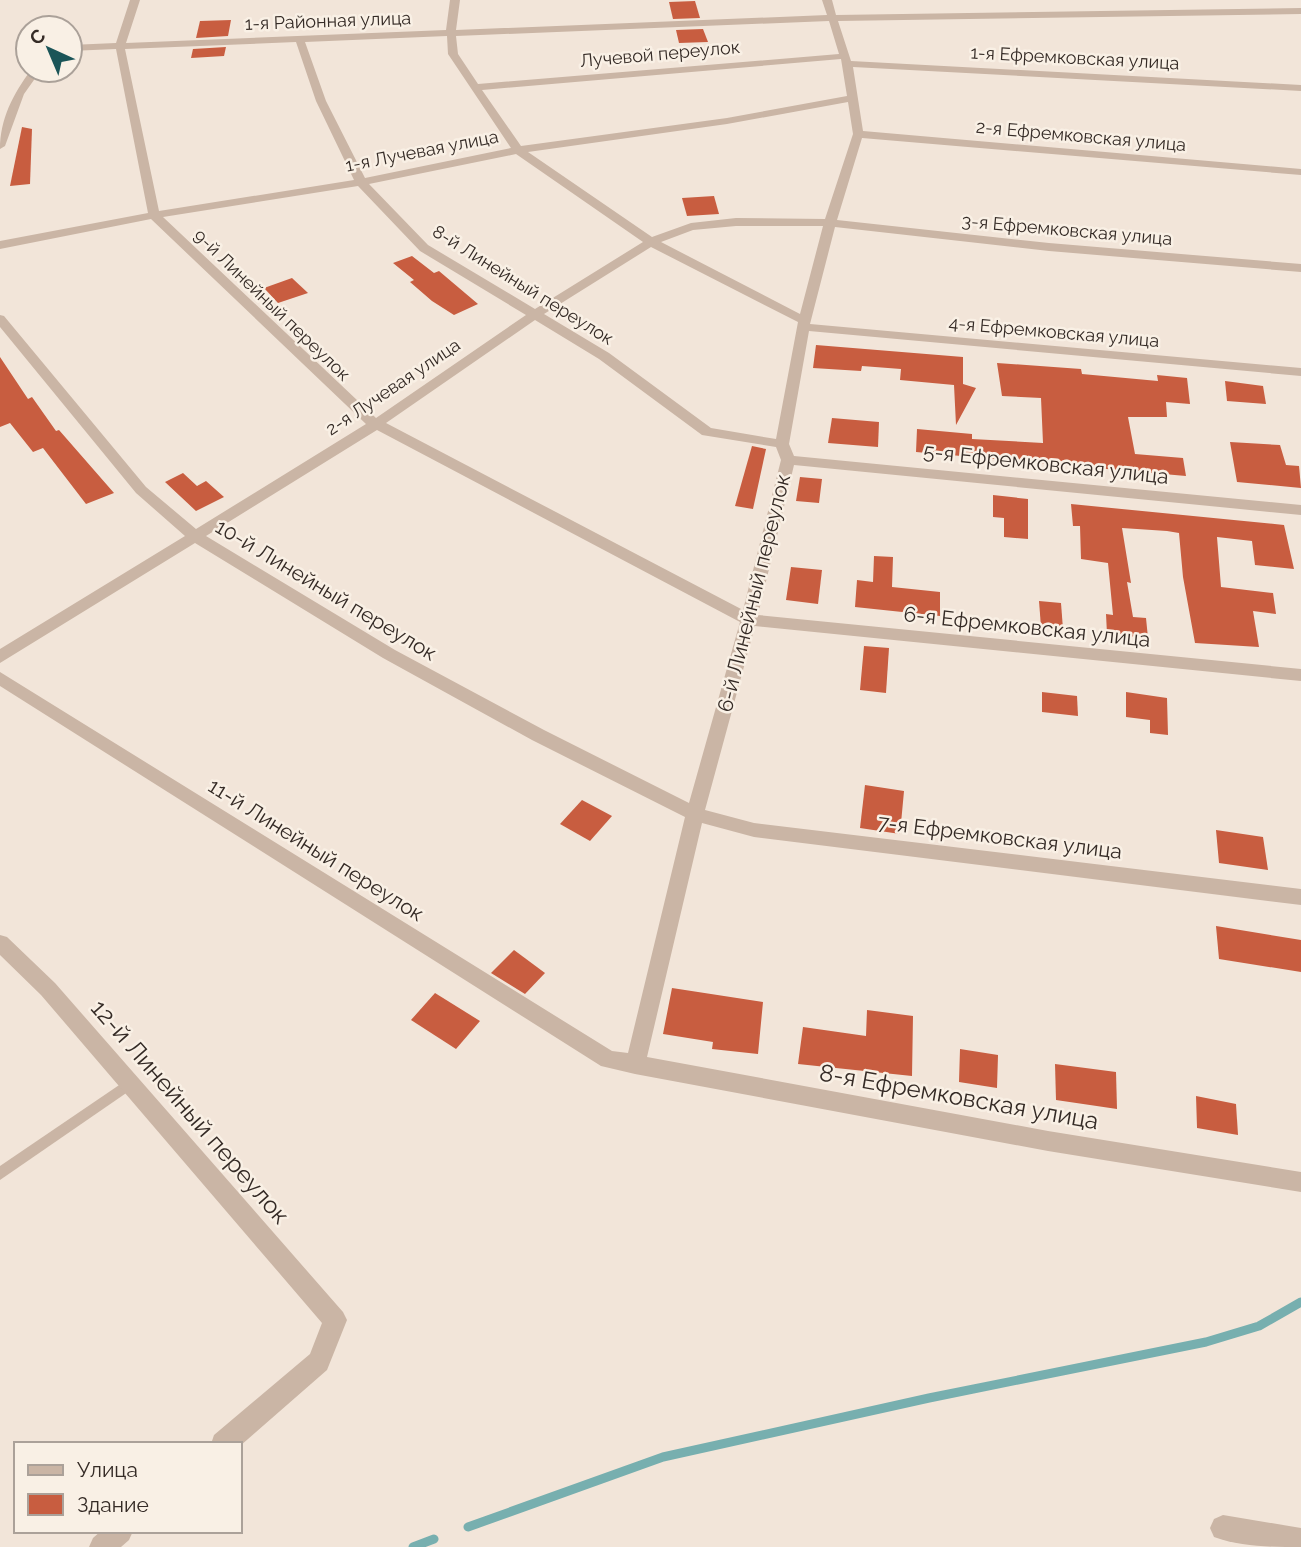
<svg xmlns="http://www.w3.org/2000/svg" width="1301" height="1547" font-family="Raleway,sans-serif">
  <rect width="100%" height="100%" fill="#f2e5d9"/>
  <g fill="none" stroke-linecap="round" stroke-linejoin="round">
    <g stroke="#77afaf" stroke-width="9">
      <polyline points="468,1527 663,1457 929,1398 1206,1342 1259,1326 1301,1302"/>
      <polyline points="413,1547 434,1539"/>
    </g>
  </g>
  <g fill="#c85d40">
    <polygon points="695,1 700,18 673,19 669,2"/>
    <polygon points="231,20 228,36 196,38 200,21"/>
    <polygon points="703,29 708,42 679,43 676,30"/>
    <polygon points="226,47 224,56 191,58 193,49"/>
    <polygon points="22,127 32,129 30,184 10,186"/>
    <polygon points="714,196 719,214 687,216 682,198"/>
    <polygon points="412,256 434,273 439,271 478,304 454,315 432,301 410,282 414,280 393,263"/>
    <polygon points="292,278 308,293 278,303 264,288"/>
    <polygon points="816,345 963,357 963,384 976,388 956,425 954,385 900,380 901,369 862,366 861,371 813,368"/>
    <polygon points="0,357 28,399 32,397 56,431 59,430 114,493 86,504 43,448 33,452 10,423 0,427"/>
    <polygon points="997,363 1081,369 1082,374 1158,381 1157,375 1187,378 1190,404 1166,402 1167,417 1128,417 1135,454 1183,458 1186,476 916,452 917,429 972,434 972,439 1043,443 1041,398 1002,396"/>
    <polygon points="1225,381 1263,386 1266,404 1227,401"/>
    <polygon points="832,418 879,422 878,447 828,443"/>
    <polygon points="1230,442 1280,445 1286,465 1299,466 1301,488 1237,482"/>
    <polygon points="752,446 766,449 753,509 735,506"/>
    <polygon points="183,473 197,486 206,481 224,497 196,511 165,482"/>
    <polygon points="800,477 822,479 819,503 796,501"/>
    <polygon points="993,495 1028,499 1028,539 1004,537 1004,518 993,517"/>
    <polygon points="1071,504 1284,525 1294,569 1255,565 1252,541 1217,537 1221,587 1273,593 1276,614 1253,611 1259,647 1195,643 1183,577 1179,533 1167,531 1122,528 1131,583 1127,582 1133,617 1146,618 1148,638 1107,634 1106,614 1113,615 1108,563 1081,559 1080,526 1073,526"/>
    <polygon points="874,556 893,557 892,587 940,592 940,616 855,607 857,580 873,582"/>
    <polygon points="791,567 822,570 818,604 786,600"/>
    <polygon points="1039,601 1061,603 1063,629 1041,627"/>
    <polygon points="864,646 889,648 886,693 860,690"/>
    <polygon points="1042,692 1077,696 1078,716 1042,712"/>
    <polygon points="1126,692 1167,698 1168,735 1150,733 1150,720 1126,717"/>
    <polygon points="865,785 904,791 900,834 860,828"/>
    <polygon points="582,800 612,816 590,841 560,824"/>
    <polygon points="1216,830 1263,837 1268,870 1219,863"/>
    <polygon points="1216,926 1301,940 1301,972 1219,959"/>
    <polygon points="514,950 545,973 525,994 491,973"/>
    <polygon points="672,988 763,1002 758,1054 712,1049 713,1042 663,1034"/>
    <polygon points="435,993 480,1021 456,1049 411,1020"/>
    <polygon points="867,1010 913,1016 912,1076 798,1064 803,1027 866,1036"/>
    <polygon points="960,1049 998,1055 997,1088 959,1082"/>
    <polygon points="1055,1064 1116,1072 1117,1109 1056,1100"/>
    <polygon points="1196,1096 1236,1104 1238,1135 1197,1128"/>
  </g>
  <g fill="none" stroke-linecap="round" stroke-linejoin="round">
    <polygon fill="#cab5a5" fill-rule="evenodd" points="131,1077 135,1079 137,1083 135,1087 0,1180 0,1166"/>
    <g fill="#cab5a5" fill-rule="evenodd">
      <path d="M130 0H140L126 43 446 30 450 0H460L456 30 827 15 822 0H832L836 15 1301 8V14L838 21 851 61 1301 85V91L853 67 863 131 1301 169V175L862 138 837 220 1049 243 1301 264V272L1049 251 835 227 810 324 1301 368V376L809 331 789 444 794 456 1301 505V515L794 465 758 615 1301 669V681L755 626 705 810 754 823 1301 889V905L754 837 702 823 647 1057 1048 1131 1301 1172V1192L1048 1151 635 1074 601 1066 0 686V672L612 1051 628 1053 685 817 532 740 383 658 195 543 0 663V649L185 536 136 493 0 327V315L4 316 146 487 196 529 366 424 151 219 0 249V241L148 213 116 49 70 51V45L116 43ZM829 21 839 54 478 84 458 54 456 36ZM447 36 448 54 511 148 365 178 326 101 305 42ZM296 42 316 101 354 180 159 211 125 49ZM841 59 847 96 727 118 521 146 482 90ZM848 102 853 134 825 219 736 218 691 223 652 237 528 152 727 124ZM516 154 643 242 535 309 428 245 369 184ZM358 186 420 251 526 315 376 418 163 217ZM736 226H823L800 314 661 242 693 230ZM651 247 798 322 776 439 711 428 609 353 544 314ZM535 320 599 359 702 435 776 447 781 460 743 610 386 423ZM377 430 740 622 689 803 544 730 395 650 206 536Z"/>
      <path d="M31 70H41L24 94 5 146 0 149C0 119 13 94 31 70Z"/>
      <polygon points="0,935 7,937 55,983 343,1312 347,1320 327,1370 240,1446 211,1444 214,1435 310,1354 322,1323 41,995 0,955"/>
      <path d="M1223 1515 1301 1528V1547C1272 1547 1241 1547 1214 1537L1210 1528 1214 1519Z"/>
      <polygon points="101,1531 133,1531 129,1540 121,1547 89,1547 93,1538"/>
    </g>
  </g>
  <g text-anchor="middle" stroke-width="5" stroke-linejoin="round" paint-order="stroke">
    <g font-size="18" fill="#352b26" stroke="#f9f0e5">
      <text transform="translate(328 21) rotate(-2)" y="6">1-я Районная улица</text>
      <text transform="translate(660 54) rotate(-5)" y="6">Лучевой переулок</text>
      <text transform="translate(1075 58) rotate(3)" y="6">1-я Ефремковская улица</text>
      <text transform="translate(1081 136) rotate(5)" y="6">2-я Ефремковская улица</text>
      <text transform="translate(422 151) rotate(-11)" y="6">1-я Лучевая улица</text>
      <text transform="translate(1067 230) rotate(5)" y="6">3-я Ефремковская улица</text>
      <text transform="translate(523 285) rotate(32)" y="6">8-й Линейный переулок</text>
      <text transform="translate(272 305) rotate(44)" y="6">9-й Линейный переулок</text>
      <text transform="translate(1054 332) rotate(5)" y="6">4-я Ефремковская улица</text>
      <text transform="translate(393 387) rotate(-34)" y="6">2-я Лучевая улица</text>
    </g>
    <g font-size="21" fill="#352b26" stroke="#f9f0e5">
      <text transform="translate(1046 464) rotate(6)" y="7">5-я Ефремковская улица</text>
      <text transform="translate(326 590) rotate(31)" y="7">10-й Линейный переулок</text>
      <text transform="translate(754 593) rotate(-76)" y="7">6-й Линейный переулок</text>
      <text transform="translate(1027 627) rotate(6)" y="7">6-я Ефремковская улица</text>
      <text transform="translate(1000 837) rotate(7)" y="7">7-я Ефремковская улица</text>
      <text transform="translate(316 850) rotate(32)" y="7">11-й Линейный переулок</text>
    </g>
    <g font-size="24" fill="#352b26" stroke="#f9f0e5">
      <text transform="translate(959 1097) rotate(10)" y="8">8-я Ефремковская улица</text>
      <text transform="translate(190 1112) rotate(49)" y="8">12-й Линейный переулок</text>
    </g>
  </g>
  <rect x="14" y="1442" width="228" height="91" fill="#f9f0e5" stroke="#aba199" stroke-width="2"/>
  <rect x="28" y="1465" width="35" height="10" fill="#cab5a5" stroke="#aba199" stroke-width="2"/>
  <text x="77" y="1477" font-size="21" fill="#352b26">Улица</text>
  <rect x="28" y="1494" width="35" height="21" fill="#c85d40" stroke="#aba199" stroke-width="2"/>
  <text x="77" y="1512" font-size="21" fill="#352b26">Здание</text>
  <g transform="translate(49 49) rotate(316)"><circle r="33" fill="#f9f0e5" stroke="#aba199" stroke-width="2"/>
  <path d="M0-5L12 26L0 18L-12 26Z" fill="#1b5558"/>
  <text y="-10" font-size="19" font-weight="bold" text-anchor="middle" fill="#352b26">С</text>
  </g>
</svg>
